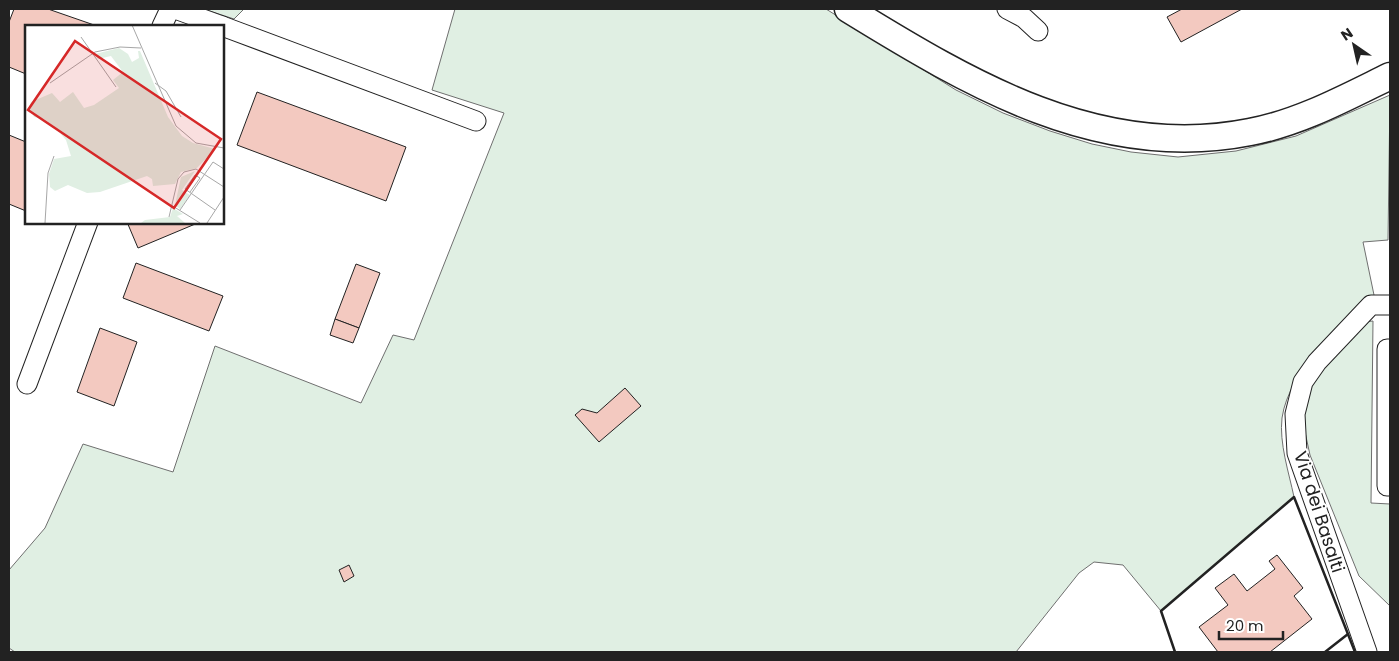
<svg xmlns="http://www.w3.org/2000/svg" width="1399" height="661" font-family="Poppins,sans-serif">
  <rect width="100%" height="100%" fill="#fff"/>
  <g fill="#e0efe3" stroke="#6f6f6f">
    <polygon points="204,9 244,9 234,19"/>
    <path d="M455 9H826L956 90 1003 113 1050 131 1092 144 1131 152 1178 157 1236 151 1296 136 1390 95 1388 240 1363 242 1374 295C1341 330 1289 369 1282 418 1279 443 1289 473 1294 497L1161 611 1123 565 1094 562 1079 573 1016 652H15L9 648V570L45 528 83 444 173 472 215 346 361 403 393 335 414 340 504 113 432 90Z"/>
    <polygon points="1373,321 1371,503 1390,504 1390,606 1359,576 1310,455 1303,423 1305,400 1314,376 1363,322"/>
  </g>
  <g fill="#f3c9c0" stroke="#222">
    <polygon points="14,9 48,9 97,26 26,26 26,74 9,67 9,22"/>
    <polygon points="1182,9 1242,9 1181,42 1167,17"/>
    <polygon points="257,92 406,147 386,201 237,145"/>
    <polygon points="9,135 26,142 26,211 9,204"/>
    <polygon points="127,222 200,222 138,248"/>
    <polygon points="136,263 223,296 209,331 123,298"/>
    <polygon points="356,264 380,273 359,328 335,319"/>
    <polygon points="335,319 359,328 353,343 330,335"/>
    <polygon points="100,328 137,342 114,406 77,392"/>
    <polygon points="625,388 641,406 599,442 575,415 582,409 597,413"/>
    <polygon points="1277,555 1303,588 1294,596 1312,619 1270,652 1218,652 1199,627 1228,605 1215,588 1234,574 1247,591 1275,569 1269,561"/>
    <polygon points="349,565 354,576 344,582 339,570"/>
  </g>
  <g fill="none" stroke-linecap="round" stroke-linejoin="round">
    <g stroke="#222" stroke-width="21">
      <g id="street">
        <polyline points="175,9 222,26"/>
        <polyline points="1007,9 1024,18 1038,31"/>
        <polyline points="162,26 170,9"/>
        <polyline points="222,26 476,121"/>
        <polyline points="1390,349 1387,349 1387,486 1390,486"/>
        <polyline points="27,384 88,222"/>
        <polyline points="1367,652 1297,453 1295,414 1303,382 1317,362 1371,305 1390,305"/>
      </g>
    </g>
    <g stroke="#222" stroke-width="29">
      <path id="secondary" d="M848 9C970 84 1100 162 1250 132 1299 123 1345 98 1390 76"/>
    </g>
    <use href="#street" stroke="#fff" stroke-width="19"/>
    <use href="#secondary" stroke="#fff" stroke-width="26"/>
    <g stroke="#222" stroke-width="2.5">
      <polyline points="1175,652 1161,611 1294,497 1355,652"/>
      <polyline points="1325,652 1348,634"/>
    </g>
  </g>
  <g text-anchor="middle" stroke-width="4" stroke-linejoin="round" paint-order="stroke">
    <g font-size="18" fill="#222" stroke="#fff">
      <text transform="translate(1319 512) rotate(72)" y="6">Via dei Basalti</text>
    </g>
  </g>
  <g transform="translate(25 25)">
    <rect width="199" height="199" fill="#fff"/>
    <path d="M94 23 103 29 107 37 114 33 113 26H115L143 92 157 111 168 118 190 124 172 143 156 147 150 159 128 161 127 154 122 151 75 167 62 168 43 160 30 166 25 162 24 149 29 134 46 131 41 115 30 102 19 94 9 92 4 82 6 77 27 68 35 77 48 67 59 83 69 80 94 63 88 55 98 47 86 31 73 34 70 29ZM170 146 157 165 165 170 155 184 150 180 156 152ZM148 183 158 189 152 191 160 198H116L120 195 145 192Z" fill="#e0efe3"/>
    <path fill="none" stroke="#a7a7a7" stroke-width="1" d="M107 0 151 101 171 118 199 123M56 12 91 62M25 58 70 27 95 22 116 23M130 58 141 66 156 92M165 167 175 153 170 150 160 164 190 185M146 180 175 198M155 185 188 137 199 144M144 192 153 154 159 147 171 144 199 162M20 198 23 148 29 131M182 198 199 172"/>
    <path fill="#d62828" fill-opacity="0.15" stroke="#d62828" stroke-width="2.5" d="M50 16 196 114 149 183 3 85Z"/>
    <rect width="199" height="199" fill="none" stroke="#222" stroke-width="2.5"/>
  </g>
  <rect width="1399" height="661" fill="none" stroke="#222222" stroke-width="20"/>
  <g transform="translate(1354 45) rotate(326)" stroke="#ffffff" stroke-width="4" paint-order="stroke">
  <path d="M0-4L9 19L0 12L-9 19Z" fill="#222222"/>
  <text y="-8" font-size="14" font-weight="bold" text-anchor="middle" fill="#222222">N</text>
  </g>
  <path d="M1219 631v8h64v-8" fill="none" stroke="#222222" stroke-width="2.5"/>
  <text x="1226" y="631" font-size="15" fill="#222222" stroke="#ffffff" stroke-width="4" paint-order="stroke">20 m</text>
</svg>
